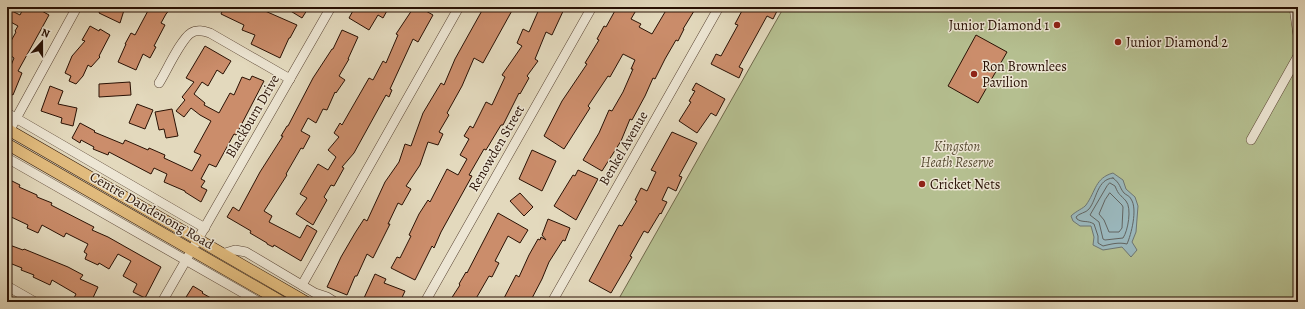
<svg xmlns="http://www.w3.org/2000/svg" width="1305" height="309" font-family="Alegreya,serif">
  <rect width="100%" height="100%" fill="#e3d9bd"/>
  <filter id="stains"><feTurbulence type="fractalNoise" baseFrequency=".005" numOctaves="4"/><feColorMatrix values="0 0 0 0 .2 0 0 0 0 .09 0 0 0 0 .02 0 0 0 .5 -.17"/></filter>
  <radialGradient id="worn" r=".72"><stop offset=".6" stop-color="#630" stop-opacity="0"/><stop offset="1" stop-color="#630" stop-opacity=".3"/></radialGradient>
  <polygon fill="#b5bf90" stroke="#6f684a" points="784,7 1298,7 1298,302 617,302"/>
  <path fill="#9ab7bc" stroke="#6d7572" d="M1113 173 1123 180 1126 189 1135 197 1138 206 1136 232 1132 242 1137 250 1131 257 1122 247 1103 250 1093 245 1094 237 1091 226H1080L1073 221 1071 216C1076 211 1084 208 1086 205 1096 191 1095 178 1113 173Z"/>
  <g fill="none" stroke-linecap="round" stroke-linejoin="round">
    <g stroke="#626460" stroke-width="1">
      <path d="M1113 178C1121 184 1119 187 1124 193 1126 195 1130 196 1131 199 1138 209 1131 235 1127 244 1119 242 1111 244 1103 246L1098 243V236L1094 224C1088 220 1082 223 1077 219L1076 217C1079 213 1086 213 1089 209 1097 199 1097 179 1113 178Z"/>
      <path d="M1110 183 1115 186C1119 196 1120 194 1126 201 1132 208 1128 231 1123 238L1105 240 1103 239 1099 222 1090 215 1107 186Z"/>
      <polygon points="1110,193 1122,205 1123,207 1122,228 1119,232 1109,232 1104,220 1099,214 1105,200"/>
    </g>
  </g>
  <g fill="#cb8d6b" stroke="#291104">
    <polygon points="24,7 42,7 40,10 49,15 18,71 22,73 13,95 7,92 7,75 14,58 7,53 7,48 16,32 15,31 18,26 7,20 12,11 20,15"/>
    <polygon points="101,7 125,7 120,23 99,13"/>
    <polygon points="150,7 172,7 166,14 161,23 165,25 154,46 156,47 150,58 143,54 136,70 118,62 126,44 125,44 131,33 135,35"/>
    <polygon points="224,7 256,7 297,25 290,38 289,38 280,58 251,44 255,35 242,30 244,25 221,14"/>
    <polygon points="284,7 309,7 302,18"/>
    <polygon points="355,7 389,7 383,18 378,15 369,30 349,18"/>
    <polygon points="414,7 419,7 433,15 418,42 413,39 390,89 392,90 389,97 386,95 354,153 342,167 344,168 334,186 331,185 324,197 327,200 313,225 296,214 307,198 300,194 318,164 328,170 336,157 328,150 339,137 334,133 340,123 342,125 369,78 373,80 383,61 386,63 398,35 396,34"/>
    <polygon points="484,7 514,7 483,63 474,58 462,86 447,113 449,115 439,132 443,134 438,145 428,142 420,165 406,186 411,189 402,205 398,203 388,224 390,224 373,258 367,254 357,276 355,276 347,295 327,287 341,257 355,233 364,219 367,221 385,182 399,162 405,144 411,146 423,113 441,83 444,85 455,59"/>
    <polygon points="540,7 565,7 552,35 546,32 535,59 538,61 527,76 529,78 520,94 519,93 503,125 501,125 486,150 484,149 469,175 472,176 441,232 434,248 432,246 415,280 391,268 397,257 400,258 411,236 409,235 419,214 428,200 430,202 447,169 458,175 467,159 460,155 469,139 464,136 470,126 473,128 486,102 492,105 505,77 502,75 522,46 517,43 523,29 529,32"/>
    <polygon points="617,7 638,7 631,19 641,24 639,27 652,34 668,7 687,7 694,11 683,29 684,29 678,41 676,40 665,59 655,79 653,78 645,96 632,120 630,119 621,141 602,171 583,160 599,133 609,110 612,111 623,92 633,69 631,69 635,60 623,54 610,77 608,76 588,106 590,108 564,149 544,136 562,101 587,64 585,63 599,40 597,39 604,26 606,27"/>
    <polygon points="744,7 779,7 773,19 767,16 739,67 743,69 739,78 711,64 716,54 721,56 738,25 735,24"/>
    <polygon points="90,26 99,31 100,29 110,35 99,56 100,57 91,67 88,65 83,76 76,84 69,81 71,76 65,73 72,56 85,41 82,40"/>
    <polygon points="342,30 358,37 348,59 349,59 339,76 345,80 336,93 335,92 327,110 323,109 316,123 308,118 301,131 310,136 303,149 301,148 286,174 287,175 264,211 272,216 269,222 300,238 307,225 317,231 301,261 274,245 273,247 267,244 267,243 250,233 251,231 227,217 233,207 239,211 260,172 283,136 281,136 287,126 288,126 313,78 332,49 333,49"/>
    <polygon points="976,35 1007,52 978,103 948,86"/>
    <polygon points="205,46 231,61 223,74 217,70 208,86 202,82 194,94 205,103 204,105 219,113 230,93 234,95 242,77 250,80 252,76 264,81 236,135 234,134 216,167 209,164 201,179 205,181 201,187 207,190 201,202 185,192 185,191 164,182 167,174 154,168 151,174 109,152 108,155 93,149 94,147 81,140 80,143 72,138 80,123 95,131 94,132 123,144 125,140 148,150 149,148 165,155 164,158 192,171 201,155 194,152 211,121 200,115 191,108 184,117 176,111 185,100 182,97 194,82 186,78"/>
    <polygon points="130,82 131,95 99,97 99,84"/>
    <polygon points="696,83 725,99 716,116 711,113 697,133 679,121 691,102 689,101 695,91 692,90"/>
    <polygon points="50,86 63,91 58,104 77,108 73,126 61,123 62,118 41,111"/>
    <polygon points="137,104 153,110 145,129 129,123"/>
    <polygon points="172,109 178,136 166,138 164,129 159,130 155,112"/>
    <polygon points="672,132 697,143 679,176 682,177 676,191 668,187 662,200 667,202 661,214 660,213 648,233 644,231 630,256 632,257 611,293 589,281 619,225 622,226 637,201 635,200 641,188 647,191 656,172 651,170"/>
    <polygon points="532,150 556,161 542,191 519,179"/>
    <polygon points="578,170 598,179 576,220 554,206 573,175 575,176"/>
    <polygon points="10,180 20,185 19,187 37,195 37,197 52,203 51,205 94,227 92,230 108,237 161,267 145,298 133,292 137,284 123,276 131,261 118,254 109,269 99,263 98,265 85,259 87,254 84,252 88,244 66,233 64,237 42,225 38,233 27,228 28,225 7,215 7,185"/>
    <polygon points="520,193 533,207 524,216 510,201"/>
    <polygon points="498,213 528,230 520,243 508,236 495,261 499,263 492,277 489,276 474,302 449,302 460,285 459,284 466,272 467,273"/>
    <polygon points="548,219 570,228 565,241 563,240 549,262 542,279 530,302 502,302 516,275 519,277 529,255 538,239 540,240 541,237 546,240 542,235"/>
    <polygon points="7,244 23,250 24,249 68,267 83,275 80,279 98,287 91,302 72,302 76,294 52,280 50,285 33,277 34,275 21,270 22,268 7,262"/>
    <polygon points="375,274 386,279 384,283 405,291 400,302 373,302 364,298"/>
    <polygon points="193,286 203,292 202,293 218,302 183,302"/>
  </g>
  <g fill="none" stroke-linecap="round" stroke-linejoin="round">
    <g stroke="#584332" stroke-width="10">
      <g id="minor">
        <polyline points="1294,7 1298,35"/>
        <path d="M159 83C166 72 181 39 191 33 197 29 204 31 210 33L290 79"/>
        <polyline points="7,113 205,228"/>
        <polyline points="7,135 77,7"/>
        <polyline points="1251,140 1298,56"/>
        <polyline points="7,158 259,302"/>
        <polyline points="222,254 235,250 246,252 315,293 327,297 335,302"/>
        <polyline points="302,285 459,7"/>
        <polyline points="7,286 35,302"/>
        <polyline points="162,302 331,7"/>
        <polyline points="425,302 592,7"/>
        <polyline points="552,302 719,7"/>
      </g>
    </g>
    <g stroke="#291104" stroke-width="12">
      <g id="major">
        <polyline points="7,129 306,302"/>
        <polyline points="7,144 282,302"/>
      </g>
    </g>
    <use href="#minor" stroke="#ede6d4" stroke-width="9"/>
    <use href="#major" stroke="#e2bc7e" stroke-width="11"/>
  </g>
  <g fill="#8f2418" stroke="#ede6d4" stroke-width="1.5">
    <circle cx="1057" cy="25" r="4"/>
    <circle cx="1118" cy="42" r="4"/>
    <circle cx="974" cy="74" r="4"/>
    <circle cx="922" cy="184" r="4"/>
  </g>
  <g text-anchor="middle" stroke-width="3" stroke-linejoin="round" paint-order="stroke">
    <g font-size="14" fill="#291104" stroke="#ede6d4" text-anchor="start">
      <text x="1049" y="30" text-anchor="end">Junior Diamond 1</text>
      <text x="1126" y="47">Junior Diamond 2</text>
      <text x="982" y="71">Ron Brownlees<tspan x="982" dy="16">Pavilion</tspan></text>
      <text x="930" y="189">Cricket Nets</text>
    </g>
    <g font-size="14" fill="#291104" stroke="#ede6d4">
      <text transform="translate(252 116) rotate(-60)" y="5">Blackburn Drive</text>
      <text transform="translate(496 148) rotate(-60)" y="5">Renowden Street</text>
      <text transform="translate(623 148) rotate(-60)" y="5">Benkel Avenue</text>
      <text transform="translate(152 210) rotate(30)" y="5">Centre Dandenong Road</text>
    </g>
    <g font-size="14" font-style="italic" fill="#5a4e35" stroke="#ede6d4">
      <text x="957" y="151">Kingston<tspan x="957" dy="16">Heath Reserve</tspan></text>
    </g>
  </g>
  <rect width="1305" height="309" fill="none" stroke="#e3d9bd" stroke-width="24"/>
  <rect x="8" y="8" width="1289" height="293" fill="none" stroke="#291104" stroke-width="2"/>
  <rect x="12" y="12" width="1281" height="285" fill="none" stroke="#291104"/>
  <g transform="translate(42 42) rotate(21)" stroke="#ede6d4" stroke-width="3" paint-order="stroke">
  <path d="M0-3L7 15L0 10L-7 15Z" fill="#291104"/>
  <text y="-6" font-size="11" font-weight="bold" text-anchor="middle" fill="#291104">N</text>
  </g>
  <rect width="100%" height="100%" filter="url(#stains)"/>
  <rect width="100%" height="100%" fill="url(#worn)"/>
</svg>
